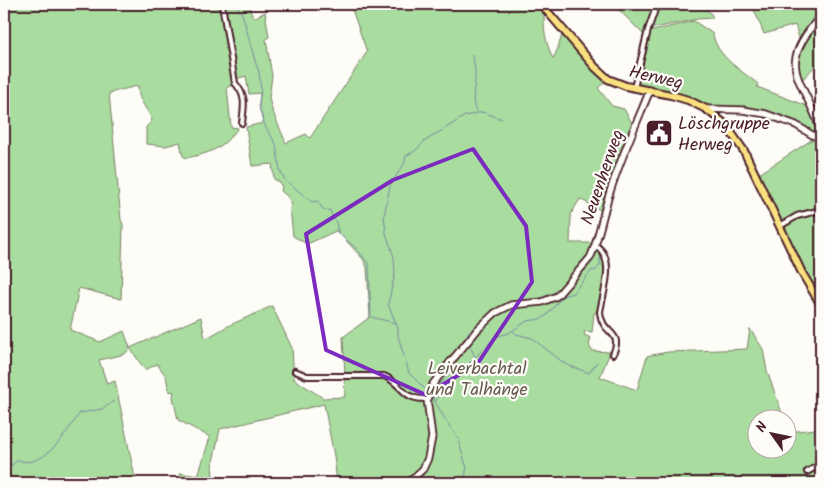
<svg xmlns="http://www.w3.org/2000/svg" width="825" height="487" font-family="Kalam,sans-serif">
  <rect width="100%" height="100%" fill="#fdfcf7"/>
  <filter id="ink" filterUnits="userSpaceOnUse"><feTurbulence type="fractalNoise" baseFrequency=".02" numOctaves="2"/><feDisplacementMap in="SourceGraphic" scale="10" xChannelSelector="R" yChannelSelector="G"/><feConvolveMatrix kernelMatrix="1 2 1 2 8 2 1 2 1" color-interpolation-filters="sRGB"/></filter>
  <g filter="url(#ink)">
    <g fill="#a9dd9f" stroke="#7a7e65">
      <path d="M4 4H222L235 85 227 87 231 127 238 128C222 149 211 153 186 158L183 156 180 142 166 146 146 144V127L152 121C148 108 139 103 138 89L139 87 137 86 109 93 121 220 123 224 121 299 79 288 70 330 100 342 124 331 130 348 125 354 99 360 107 384 115 381 136 483H4Z"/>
      <path d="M224 4H249L251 13 254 18 265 12 269 37 266 39 272 76 269 98 272 110 286 143 306 134 310 138 367 52 350 4H539L545 10C542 28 546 43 553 59L558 48 563 31 608 79 598 88 612 106 624 109 634 127 602 211 580 199 571 214 570 243H593C586 262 563 294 542 298 517 303 504 296 488 320L508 308 550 301 597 248C613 268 603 289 599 312L594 313 592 332 585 331 584 335 591 338 589 345 592 351 610 352 600 377 637 390 647 356 668 352 747 349 750 329 763 349 767 371 784 419 758 420V450H788V432L816 429V414L821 415V483H410L420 475 433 437 425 397H411L384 375 365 373 345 374 343 337 370 317 367 267 363 259 341 235 338 234V230L307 244 293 236 290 207 292 205 287 196 281 191 282 187 279 182 274 179 272 164 252 166 246 127 263 123 259 106 260 93 249 94 246 76 235 79 226 11Z"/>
      <polygon points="613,4 657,4 645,36"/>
      <polygon points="658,4 712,4 707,10 712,15 712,18 698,19 649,29"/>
      <polygon points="755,4 821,4 821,15 800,41 795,25 764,34 753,7"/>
      <path d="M821 18V73L817 64 801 81C792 48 803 42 821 18Z"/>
      <path d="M694 21 713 34C716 56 742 71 758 84L757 87 810 107 821 131 816 136 777 117 706 108 635 87 648 32Z"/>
      <polygon points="816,137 821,143 821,304 815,295 756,176"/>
      <polygon points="272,306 292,348 294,379 323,398 345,397 344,377 383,376 394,382 410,399 424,401 430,432 425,462 405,483 337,483 334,456 324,404 220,429 212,467 214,483 182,483 180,473 198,476 210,437 178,420 173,397 174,392 169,391 166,376 157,364 145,370 130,348 201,317 205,339 228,326"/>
    </g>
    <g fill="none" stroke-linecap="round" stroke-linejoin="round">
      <g stroke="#7589a2" stroke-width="1">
        <path d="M236 4 243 16 255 61 259 72 261 91 259 101 260 111 266 128 276 144 280 171 285 180 312 202 317 201 324 210H330C333 220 338 220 337 232L356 248 369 264 371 317 396 323"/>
        <path d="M472 55C473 60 475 66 475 71 476 85 470 99 476 112"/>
        <polyline points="4,210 7,208"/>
        <polyline points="513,331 516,334 532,338 565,364 589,373 597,362"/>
        <polyline points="467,336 469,331"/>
        <polyline points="469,344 475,357"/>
        <polyline points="425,389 409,373 398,336 398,328 388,304 395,274 394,257 386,233 384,216 390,186 405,162 406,156 415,151 425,141 465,116 482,112 502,119"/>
        <polyline points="441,391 441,383 446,377 457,368 470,363 495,337 509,333 527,321 541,319 547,315 563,296 573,293 592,270 595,271 600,265 600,257"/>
        <polyline points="432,396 446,421 459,439 459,444 467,468 466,471 465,483"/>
        <polyline points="436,401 438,395"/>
        <path d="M4 463 8 462 12 465 18 460C45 470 67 431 80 413L102 409 114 401"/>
      </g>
      <g stroke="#4a1f2b" stroke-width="8">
        <g id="street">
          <path d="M222 4 235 83C247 97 244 105 242 123"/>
          <polyline points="634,88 648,30 657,4"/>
          <polyline points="780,226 797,216 821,210"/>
          <path d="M595 245C617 258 603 292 600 312 602 336 624 330 613 354"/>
          <path d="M295 371 307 376H384C404 384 401 400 427 399"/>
          <polyline points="807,472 821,464"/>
        </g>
      </g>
      <g stroke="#4a1f2b" stroke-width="9">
        <g id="secondary">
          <path d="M821 16C773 70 804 77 821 131"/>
          <polyline points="706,109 743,110 766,114 796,125 814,136 819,135 821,132"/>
          <path d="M408 483 423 469 428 458 432 437 427 399 433 384 443 371 478 329 495 313 511 305 542 302 557 296 590 258C598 242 603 213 609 195 620 159 636 125 650 90"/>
        </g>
      </g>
      <g stroke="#4a1f2b" stroke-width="10">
        <polyline id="primary" points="541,4 595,67 608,79 626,86 671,95 688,100 706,109 725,124 744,151 802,273 821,305"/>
      </g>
      <use href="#street" stroke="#fdfcf7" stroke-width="4"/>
      <use href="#secondary" stroke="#fdfcf7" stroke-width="5.5"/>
      <use href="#primary" stroke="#fae180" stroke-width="6"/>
    </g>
  </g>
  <path fill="none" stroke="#7b2cbf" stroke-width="4" stroke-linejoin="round" d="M473 149 526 226 532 282 478 363 426 395 326 350 306 234 393 180Z"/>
  <defs>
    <g id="civic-square" transform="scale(1.4375)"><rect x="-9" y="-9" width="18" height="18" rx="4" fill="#4a1f2b" stroke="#fdfcf7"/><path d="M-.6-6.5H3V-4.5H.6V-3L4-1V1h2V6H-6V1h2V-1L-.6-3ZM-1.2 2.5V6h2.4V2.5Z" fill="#fff"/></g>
  </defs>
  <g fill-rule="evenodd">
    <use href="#civic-square" x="659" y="133"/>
  </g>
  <g text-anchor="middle" stroke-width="4.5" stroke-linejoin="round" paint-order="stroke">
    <g font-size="18" fill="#4a1f2b" stroke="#fdfcf7">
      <text transform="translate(656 77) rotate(13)" y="6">Herweg</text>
      <text transform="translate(602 177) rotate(-71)" y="6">Neuenherweg</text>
    </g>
    <g font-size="18" fill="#4a1f2b" stroke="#fdfcf7" text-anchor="start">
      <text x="678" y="129">Löschgruppe<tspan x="678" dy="21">Herweg</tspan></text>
    </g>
    <g font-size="18" fill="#66584e" stroke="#fdfcf7">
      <text x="477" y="374">Leiverbachtal<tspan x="477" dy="21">und Talhänge</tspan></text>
    </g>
  </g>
  <rect width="825" height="487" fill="none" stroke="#fdfcf7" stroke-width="20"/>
  <rect x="10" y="10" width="805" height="467" fill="none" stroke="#4a1f2b" stroke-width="2" filter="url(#ink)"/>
  <g transform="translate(772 434) rotate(303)"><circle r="24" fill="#fdfcf7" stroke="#b5a4a5"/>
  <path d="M0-4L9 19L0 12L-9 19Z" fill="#4a1f2b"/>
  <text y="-8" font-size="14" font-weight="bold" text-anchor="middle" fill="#4a1f2b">N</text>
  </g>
</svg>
